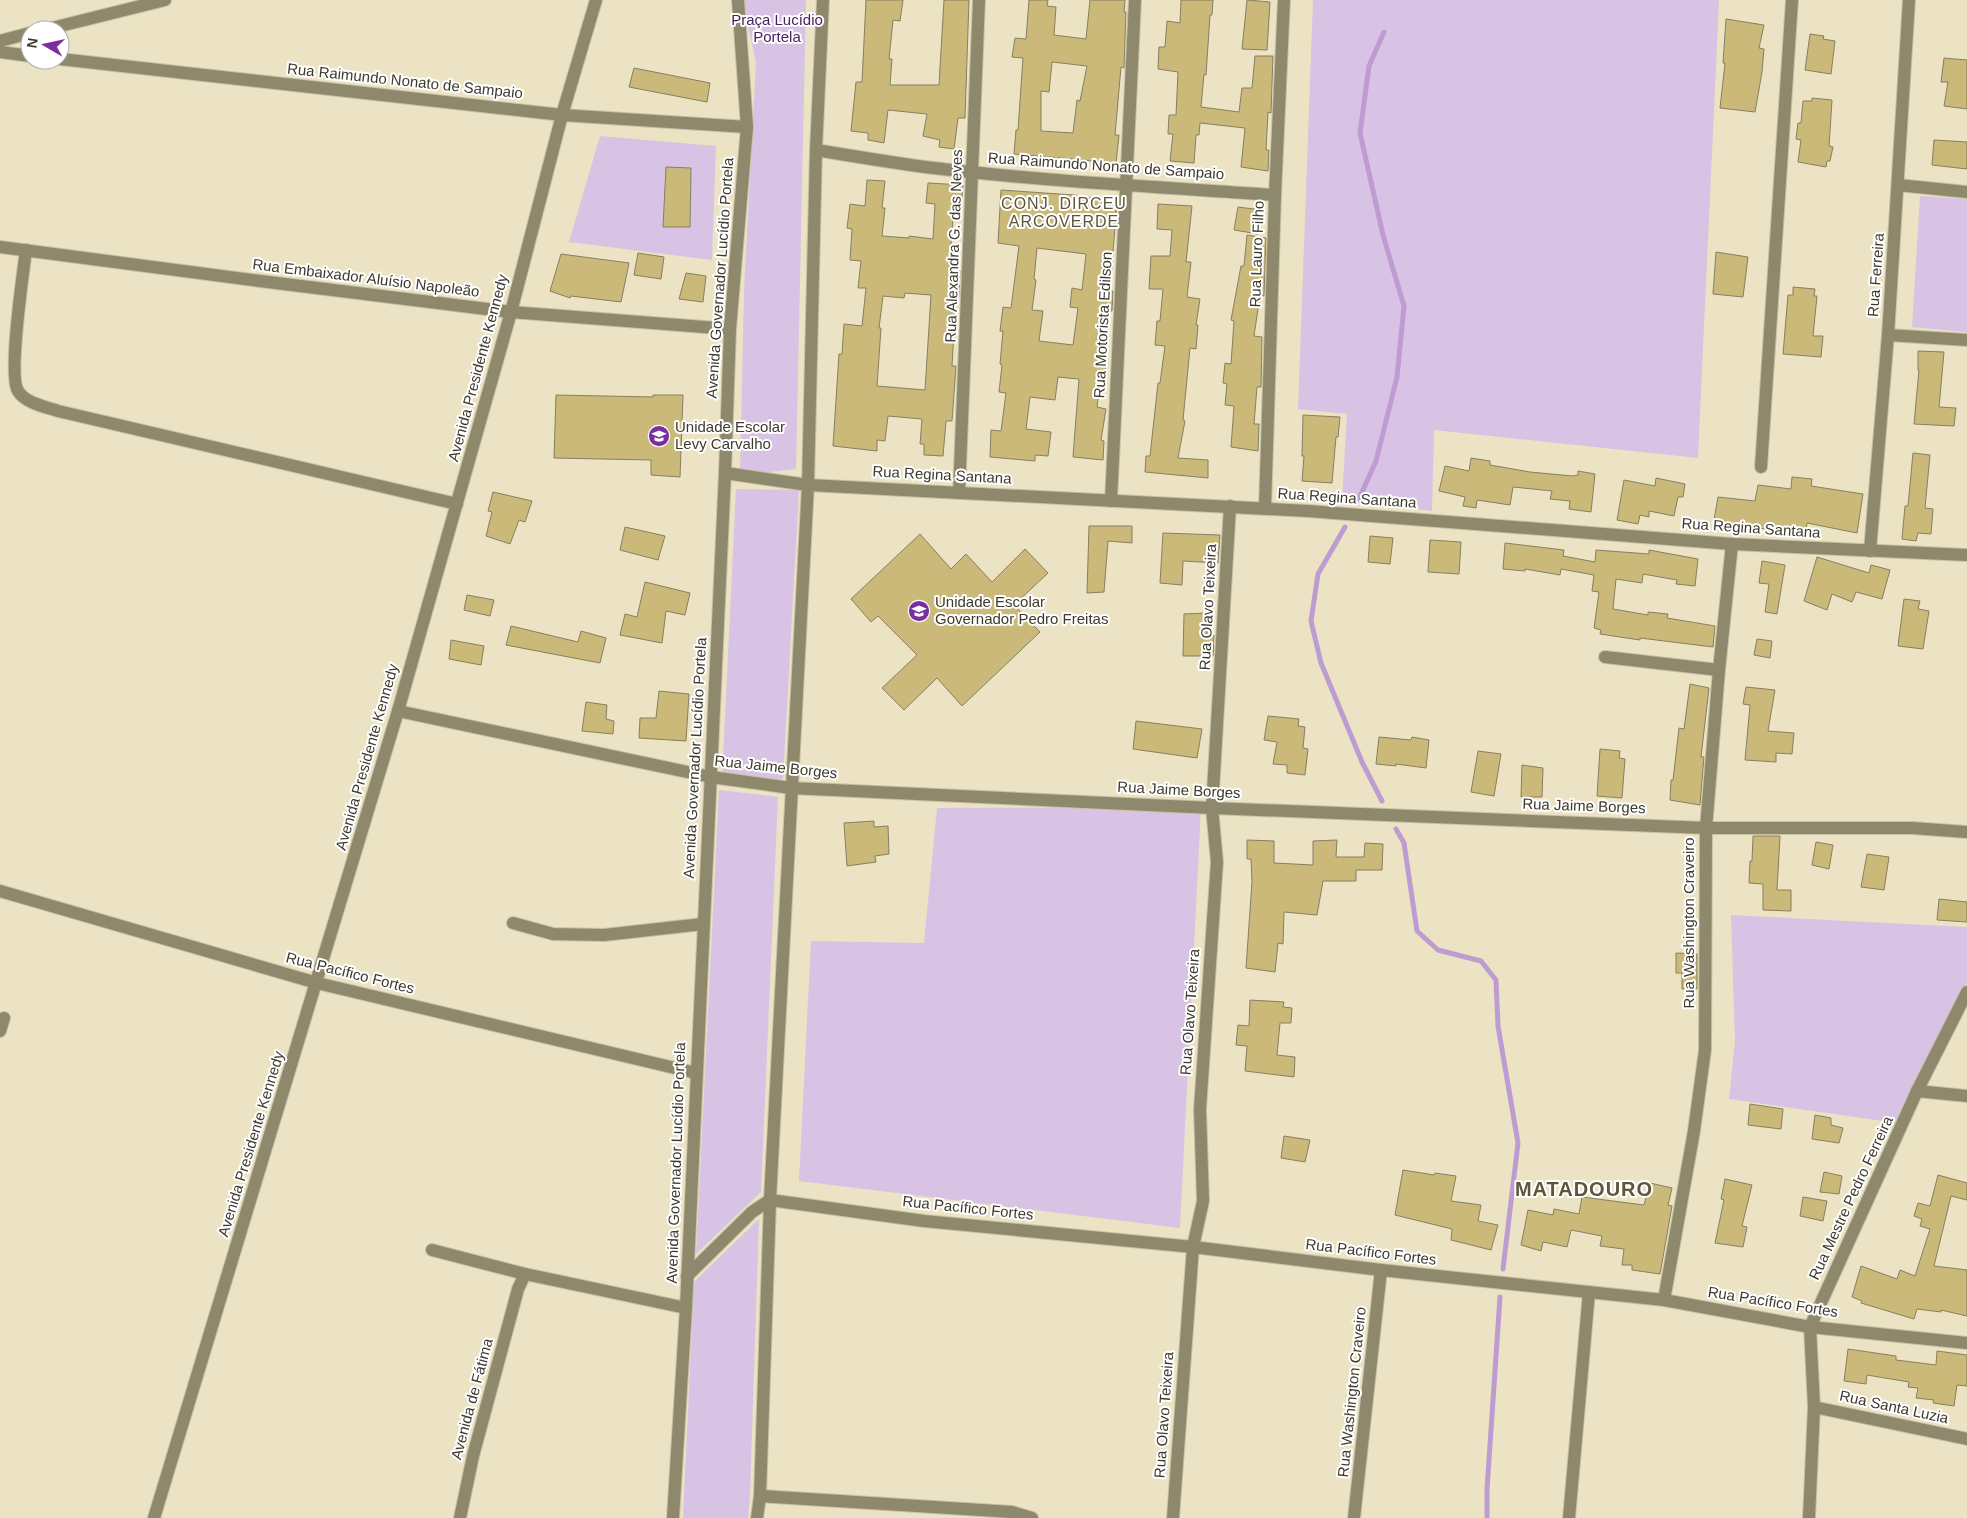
<svg xmlns="http://www.w3.org/2000/svg" width="1967" height="1518" font-family="Helvetica,sans-serif">
  <rect width="100%" height="100%" fill="#ebe3c3"/>
  <g fill="#d8c3e5">
    <polygon points="742,0 806,0 796,469 740,475 744,291 756,62"/>
    <polygon points="1313,0 1719,0 1698,458 1434,430 1432,511 1342,500 1347,414 1298,409"/>
    <polygon points="600,136 716,146 712,260 569,242"/>
    <polygon points="1920,196 1967,199 1967,332 1912,327"/>
    <polygon points="736,489 799,490 783,779 722,779"/>
    <polygon points="719,790 778,797 761,1192 696,1254"/>
    <polygon points="1201,807 1180,1228 799,1181 811,941 924,943 937,808"/>
    <polygon points="1731,915 1967,927 1967,982 1897,1123 1729,1099 1735,1041"/>
    <polygon points="759,1219 750,1495 748,1518 683,1518 694,1282"/>
  </g>
  <g fill="none" stroke-linecap="round" stroke-linejoin="round">
    <g stroke="#be9cd2" stroke-width="5">
      <polyline points="1358,501 1376,461 1397,377 1404,306 1383,235 1360,133 1369,66 1384,32"/>
      <polyline points="1345,527 1318,574 1311,621 1321,663 1362,762 1382,801"/>
      <polyline points="1396,829 1404,843 1417,931 1438,950 1481,961 1496,980 1498,1026 1518,1143 1503,1269"/>
      <polyline points="1487,1518 1487,1489 1500,1297"/>
    </g>
  </g>
  <g fill="#cab979" stroke="#877f62" fill-rule="evenodd">
    <polygon points="866,0 903,0 900,21 893,20 889,59 892,59 890,85 939,85 944,0 969,0 965,118 958,118 954,149 939,147 940,140 923,136 927,114 888,110 884,143 868,140 868,133 851,131 856,82 862,82"/>
    <path d="M1029 0H1048L1047 6 1056 7 1054 35 1086 39 1090 0H1125L1124 12H1126L1124 68 1121 67 1115 135H1119L1116 163 1014 154 1016 130H1018L1023 58 1012 57 1015 38 1026 39ZM1052 62 1087 66 1080 101 1077 100 1073 133 1041 131V91L1049 92Z"/>
    <polygon points="1181,0 1213,0 1212,15 1210,15 1206,75 1204,74 1201,107 1239,112 1242,88 1252,88 1255,56 1273,56 1271,113 1268,112 1266,150 1269,150 1268,171 1241,167 1245,128 1200,123 1199,135 1196,135 1194,163 1170,161 1173,134 1168,134 1169,115 1176,115 1178,72 1158,69 1159,47 1165,47 1167,21 1180,23"/>
    <polygon points="1247,0 1270,2 1267,50 1242,49"/>
    <polygon points="1726,19 1764,25 1759,48 1764,49 1762,72 1755,112 1720,108 1725,63 1723,63"/>
    <polygon points="1810,34 1824,36 1823,39 1835,41 1831,74 1805,70"/>
    <polygon points="1944,58 1967,60 1967,109 1944,106 1948,82 1941,82"/>
    <polygon points="634,68 710,83 707,102 629,87"/>
    <polygon points="1812,98 1832,100 1829,146 1833,147 1830,161 1827,161 1826,167 1798,162 1801,140 1796,139 1798,123 1801,123 1803,101 1812,101"/>
    <polygon points="1934,140 1967,142 1967,169 1932,165"/>
    <polygon points="666,167 691,168 690,227 663,227"/>
    <path d="M867 180 885 181 882 208H885L882 236 909 238V236L933 239 935 204 926 203 928 183 963 185 961 207 954 206 949 271H960L959 297H956L952 366H956L952 421H946L943 456 924 455V444H920L922 419 888 416 885 441 877 440V451L833 446 839 354H842L844 324 862 326 866 288H858L861 261 850 260 852 229 847 228 850 204 865 206ZM905 293 931 295 925 390 877 386 881 328H879L883 296 904 298Z"/>
    <path d="M1001 190 1074 195 1117 202 1110 291H1113L1112 311H1105L1101 354 1106 355 1105 372 1101 371 1097 407 1106 409 1101 440 1104 441 1103 460 1073 457 1079 379 1058 377 1055 400 1030 397 1026 429 1051 432 1048 456 1035 455V461L990 457 991 430 1001 431 1006 393 999 392 1002 365 1000 364 1003 331H1000L1003 307 1011 308 1019 246 998 243ZM1037 248 1086 254 1082 290 1072 288 1070 307 1078 308 1073 345 1039 341 1043 311 1032 310 1036 280 1034 279Z"/>
    <polygon points="1158,204 1192,206 1186,262 1191,262 1187,297 1200,299 1196,325 1198,325 1196,349 1190,348 1183,420 1185,421 1178,458 1208,460 1208,478 1145,472 1146,456 1150,456 1158,383 1160,383 1165,346 1155,345 1157,321 1160,321 1163,289 1149,289 1151,256 1170,256 1172,230 1157,229"/>
    <polygon points="1238,207 1262,210 1258,234 1234,230"/>
    <polygon points="1247,235 1266,238 1264,296 1260,295 1254,336 1262,337 1261,387 1257,387 1254,424 1259,424 1258,451 1231,447 1234,406 1225,405 1227,384 1223,383 1225,363 1231,364 1234,321 1231,320 1241,266 1244,266"/>
    <polygon points="1716,252 1748,257 1743,297 1713,294"/>
    <polygon points="638,253 664,257 661,279 634,275"/>
    <polygon points="561,254 629,263 621,302 571,296 570,298 550,291"/>
    <polygon points="686,273 706,276 703,302 679,299"/>
    <polygon points="1793,287 1815,289 1814,296 1817,296 1813,336 1823,336 1821,357 1783,354 1788,295 1793,295"/>
    <polygon points="1918,351 1944,352 1939,407 1956,408 1954,426 1914,424 1919,370 1918,370"/>
    <polygon points="556,395 653,397 653,395 683,395 680,477 651,475 651,460 554,458"/>
    <polygon points="1303,415 1340,417 1338,437 1336,437 1332,483 1302,481 1304,456 1302,456"/>
    <polygon points="1913,453 1930,455 1925,508 1933,509 1931,534 1918,533 1916,541 1902,539 1905,506 1908,506"/>
    <polygon points="1471,458 1490,461 1490,465 1530,472 1573,476 1578,475 1578,471 1595,474 1591,512 1569,509 1570,501 1550,499 1552,491 1513,487 1510,505 1477,500 1476,508 1463,506 1465,497 1439,491 1445,466 1469,471"/>
    <polygon points="1792,477 1812,479 1811,486 1863,494 1857,533 1807,523 1805,535 1745,526 1714,520 1718,497 1755,501 1758,485 1791,489"/>
    <polygon points="1656,478 1685,484 1683,497 1678,497 1674,516 1649,511 1649,517 1640,515 1638,524 1617,520 1624,480 1655,486"/>
    <polygon points="493,492 532,501 525,522 519,520 510,544 486,536 492,512 488,511"/>
    <polygon points="1089,526 1132,526 1132,543 1108,541 1104,592 1087,593"/>
    <polygon points="625,527 665,536 658,560 620,550"/>
    <polygon points="1163,533 1220,535 1218,563 1183,561 1182,585 1160,583"/>
    <polygon points="920,534 951,569 966,554 992,582 1025,549 1048,573 1014,605 1040,632 962,706 937,678 904,710 882,688 917,655 878,616 871,622 851,599"/>
    <polygon points="1370,536 1393,538 1390,564 1368,562"/>
    <polygon points="1430,540 1461,542 1459,574 1428,572"/>
    <polygon points="1505,543 1564,550 1563,556 1595,562 1596,550 1649,554 1649,550 1698,559 1695,586 1676,584 1677,580 1643,574 1642,583 1616,579 1613,609 1648,615 1648,612 1668,614 1667,618 1715,626 1713,647 1640,638 1640,640 1600,634 1601,630 1594,628 1599,592 1592,591 1594,575 1561,569 1560,575 1525,569 1525,571 1503,569"/>
    <polygon points="1817,557 1869,573 1871,565 1890,570 1882,599 1856,592 1852,602 1832,594 1827,610 1804,601"/>
    <polygon points="1762,561 1785,565 1777,614 1765,612 1769,584 1759,583"/>
    <polygon points="645,582 690,593 685,615 666,611 662,643 620,635 625,614 637,617"/>
    <polygon points="467,595 494,600 490,616 464,610"/>
    <polygon points="1904,599 1920,601 1918,609 1929,611 1923,649 1898,646"/>
    <polygon points="1208,613 1207,635 1214,635 1213,656 1183,656 1184,614"/>
    <polygon points="511,626 578,642 581,631 606,638 600,663 506,645"/>
    <polygon points="1757,639 1772,641 1770,658 1754,655"/>
    <polygon points="451,640 484,646 481,665 449,659"/>
    <polygon points="1690,684 1709,688 1701,757 1704,757 1700,805 1670,800 1671,780 1673,780 1679,728 1684,729"/>
    <polygon points="1746,687 1775,690 1768,731 1794,733 1792,754 1776,753 1776,762 1745,760 1750,705 1743,704"/>
    <polygon points="659,691 689,694 686,741 639,738 640,718 656,718"/>
    <polygon points="586,702 607,705 606,719 614,721 613,734 582,731"/>
    <polygon points="1268,716 1299,719 1298,726 1305,727 1303,748 1308,749 1305,775 1287,773 1287,765 1273,764 1277,742 1264,740"/>
    <polygon points="1136,721 1202,729 1197,758 1133,749"/>
    <polygon points="1379,737 1411,740 1412,737 1429,740 1426,768 1396,764 1396,766 1376,764"/>
    <polygon points="1600,749 1620,751 1619,758 1625,759 1622,798 1597,796"/>
    <polygon points="1478,751 1501,754 1494,796 1471,792"/>
    <polygon points="1522,765 1543,768 1542,797 1521,797"/>
    <polygon points="874,821 874,827 888,826 889,854 875,856 876,862 847,866 844,823"/>
    <polygon points="1753,836 1780,836 1777,890 1791,890 1791,911 1763,910 1763,884 1749,883 1750,861 1752,861"/>
    <polygon points="1247,840 1274,841 1274,863 1313,865 1313,841 1337,840 1336,857 1364,857 1365,843 1383,844 1382,870 1356,870 1356,881 1323,881 1317,915 1284,912 1283,944 1278,943 1275,972 1246,968 1252,882 1251,859 1247,859"/>
    <polygon points="1816,842 1833,845 1829,869 1812,865"/>
    <polygon points="1867,854 1889,857 1884,890 1861,887"/>
    <polygon points="1939,899 1967,902 1967,922 1937,920"/>
    <polygon points="1676,953 1697,954 1697,989 1682,989 1682,973 1676,973"/>
    <polygon points="1250,1000 1284,1002 1283,1007 1292,1008 1291,1023 1280,1023 1277,1055 1295,1057 1294,1077 1245,1071 1247,1046 1236,1045 1238,1025 1249,1026"/>
    <polygon points="1750,1104 1783,1109 1781,1129 1748,1125"/>
    <polygon points="1815,1115 1831,1118 1831,1125 1843,1128 1839,1143 1812,1139"/>
    <polygon points="1284,1136 1310,1140 1305,1162 1281,1158"/>
    <polygon points="1403,1170 1434,1175 1435,1173 1456,1176 1451,1201 1481,1205 1478,1221 1498,1225 1491,1250 1451,1240 1452,1229 1395,1215"/>
    <polygon points="1824,1172 1842,1176 1839,1194 1820,1192"/>
    <polygon points="1938,1175 1967,1183 1967,1200 1951,1196 1934,1266 1967,1270 1967,1316 1941,1310 1941,1312 1917,1309 1914,1319 1861,1303 1862,1301 1852,1297 1861,1266 1897,1279 1900,1270 1915,1276 1930,1229 1920,1226 1922,1219 1914,1216 1918,1203 1930,1206"/>
    <polygon points="1725,1179 1752,1185 1742,1226 1747,1227 1743,1247 1715,1243 1724,1200 1721,1199"/>
    <polygon points="1650,1183 1672,1188 1668,1205 1672,1206 1660,1274 1632,1270 1632,1265 1622,1265 1624,1249 1600,1246 1602,1236 1571,1230 1567,1247 1543,1242 1541,1251 1521,1245 1528,1210 1553,1215 1554,1209 1579,1214 1582,1197 1644,1205"/>
    <polygon points="1803,1197 1827,1201 1823,1221 1800,1216"/>
    <polygon points="1848,1349 1896,1356 1896,1360 1936,1365 1937,1351 1967,1355 1967,1386 1957,1385 1954,1406 1933,1403 1934,1400 1916,1398 1918,1388 1908,1387 1909,1382 1867,1375 1866,1384 1844,1381"/>
  </g>
  <g fill="none" stroke-linecap="round" stroke-linejoin="round">
    <g stroke="#c8c1a5" stroke-width="14">
      <g id="minor">
        <polyline points="44,30 165,0"/>
        <polyline points="0,41 30,33"/>
        <polyline points="0,52 30,56"/>
        <polyline points="60,59 562,115 747,127"/>
        <path d="M816 150C852 156 889 162 925 167 1041 181 1158 187 1275 195"/>
        <polyline points="1898,185 1967,192"/>
        <polyline points="0,247 260,281 511,312 730,329"/>
        <path d="M26 250C23 274 8 375 18 391 25 403 46 407 58 411L457 504"/>
        <polyline points="1888,335 1967,340"/>
        <polyline points="1761,467 1792,0"/>
        <polyline points="725,473 808,485 1308,511 1732,544 1967,555"/>
        <polyline points="959,493 979,0"/>
        <polyline points="1111,501 1135,0"/>
        <polyline points="1265,508 1275,195 1284,0"/>
        <polyline points="1870,551 1888,335 1909,0"/>
        <polyline points="1605,657 1719,670"/>
        <polyline points="398,711 711,777 791,788 1212,808 1706,828 1912,828 1967,832"/>
        <polyline points="0,891 317,983 696,1073"/>
        <polyline points="513,923 553,934 604,935 703,924"/>
        <polyline points="0,1031 4,1018"/>
        <polyline points="1917,1091 1967,1096"/>
        <polyline points="432,1250 525,1274"/>
        <polyline points="687,1276 752,1212 770,1200 924,1221 1193,1247 1381,1270 1664,1300 1810,1327 1967,1343"/>
        <polyline points="1664,1300 1694,1131 1705,1050 1706,828 1719,670 1732,544"/>
        <polyline points="1814,1407 1967,1439"/>
        <polyline points="760,1496 1012,1512 1032,1518"/>
        <polyline points="154,1518 398,711 511,312 562,115 596,0"/>
        <polyline points="460,1518 473,1456 518,1289 525,1274 686,1308"/>
        <polyline points="673,1518 686,1308 725,473 730,329 747,127 738,0"/>
        <polyline points="757,1518 760,1496 770,1200 808,485 816,150 823,0"/>
        <polyline points="1173,1518 1193,1247 1203,1201 1200,1109 1217,862 1212,808 1230,506"/>
        <polyline points="1354,1518 1381,1270"/>
        <polyline points="1569,1518 1589,1292"/>
        <polyline points="1809,1518 1814,1407 1810,1327 1917,1091 1967,992"/>
      </g>
    </g>
    <use href="#minor" stroke="#8e886d" stroke-width="12"/>
  </g>
  <defs>
    <g id="school-disc" transform="scale(1.125)"><circle r="9.5" fill="#7b2d9e" stroke="#fff"/><path d="M0-5L7-2L0 1L-7-2ZM-4 1L0 2.5L4 1V4Q0 6-4 4Z" fill="#fff"/></g>
  </defs>
  <g fill-rule="evenodd">
    <use href="#school-disc" x="659" y="436"/>
    <use href="#school-disc" x="919" y="611"/>
  </g>
  <g text-anchor="middle" stroke-width="4" stroke-linejoin="round" paint-order="stroke">
    <g font-size="15" fill="#4b2060" stroke="#fff">
      <text x="777" y="25">Praça Lucídio<tspan x="777" dy="17">Portela</tspan></text>
    </g>
    <g font-size="15" fill="#3e3a2e" stroke="#fff">
      <text transform="translate(405 81) rotate(6)" y="5">Rua Raimundo Nonato de Sampaio</text>
      <text transform="translate(1106 166) rotate(4)" y="5">Rua Raimundo Nonato de Sampaio</text>
      <text transform="translate(954 246) rotate(-88)" y="5">Rua Alexandra G. das Neves</text>
      <text transform="translate(1257 254) rotate(-88)" y="5">Rua Lauro Filho</text>
      <text transform="translate(1876 275) rotate(-86)" y="5">Rua Ferreira</text>
      <text transform="translate(366 278) rotate(7)" y="5">Rua Embaixador Aluísio Napoleão</text>
      <text transform="translate(720 278) rotate(-86)" y="5">Avenida Governador Lucídio Portela</text>
      <text transform="translate(1103 325) rotate(-87)" y="5">Rua Motorista Edilson</text>
      <text transform="translate(478 368) rotate(-75)" y="5">Avenida Presidente Kennedy</text>
      <text transform="translate(942 475) rotate(3)" y="5">Rua Regina Santana</text>
      <text transform="translate(1347 498) rotate(4)" y="5">Rua Regina Santana</text>
      <text transform="translate(1751 528) rotate(4)" y="5">Rua Regina Santana</text>
      <text transform="translate(1208 607) rotate(-87)" y="5">Rua Olavo Teixeira</text>
      <text transform="translate(367 757) rotate(-74)" y="5">Avenida Presidente Kennedy</text>
      <text transform="translate(695 758) rotate(-87)" y="5">Avenida Governador Lucídio Portela</text>
      <text transform="translate(776 767) rotate(6)" y="5">Rua Jaime Borges</text>
      <text transform="translate(1179 790) rotate(3)" y="5">Rua Jaime Borges</text>
      <text transform="translate(1584 806) rotate(2)" y="5">Rua Jaime Borges</text>
      <text transform="translate(1689 923) rotate(-90)" y="5">Rua Washington Craveiro</text>
      <text transform="translate(350 973) rotate(14)" y="5">Rua Pacífico Fortes</text>
      <text transform="translate(1190 1012) rotate(-86)" y="5">Rua Olavo Teixeira</text>
      <text transform="translate(251 1144) rotate(-73)" y="5">Avenida Presidente Kennedy</text>
      <text transform="translate(676 1163) rotate(-88)" y="5">Avenida Governador Lucídio Portela</text>
      <text transform="translate(1851 1198) rotate(-65)" y="5">Rua Mestre Pedro Ferreira</text>
      <text transform="translate(968 1208) rotate(6)" y="5">Rua Pacífico Fortes</text>
      <text transform="translate(1371 1252) rotate(7)" y="5">Rua Pacífico Fortes</text>
      <text transform="translate(1773 1302) rotate(9)" y="5">Rua Pacífico Fortes</text>
      <text transform="translate(1352 1392) rotate(-84)" y="5">Rua Washington Craveiro</text>
      <text transform="translate(472 1399) rotate(-75)" y="5">Avenida de Fátima</text>
      <text transform="translate(1894 1407) rotate(12)" y="5">Rua Santa Luzia</text>
      <text transform="translate(1164 1415) rotate(-86)" y="5">Rua Olavo Teixeira</text>
    </g>
    <g font-size="15" fill="#3e3a2e" stroke="#fff" text-anchor="start">
      <text x="675" y="432">Unidade Escolar<tspan x="675" dy="17">Levy Carvalho</tspan></text>
      <text x="935" y="607">Unidade Escolar<tspan x="935" dy="17">Governador Pedro Freitas</tspan></text>
    </g>
    <g font-size="16" letter-spacing="1" fill="#5d563a" stroke="#fff">
      <text x="1064" y="209">CONJ. DIRCEU<tspan x="1064" dy="18">ARCOVERDE</tspan></text>
    </g>
    <g font-size="20" font-weight="bold" letter-spacing="1" fill="#5d563a" stroke="#fff">
      <text x="1584" y="1196">MATADOURO</text>
    </g>
  </g>
  <g transform="translate(45 45) rotate(279)"><circle r="24" fill="#ffffff" stroke="#b2b0ab"/>
  <path d="M0-4L9 19L0 12L-9 19Z" fill="#7b2d9e"/>
  <text y="-8" font-size="14" font-weight="bold" text-anchor="middle" fill="#3e3a2e">N</text>
  </g>
</svg>
